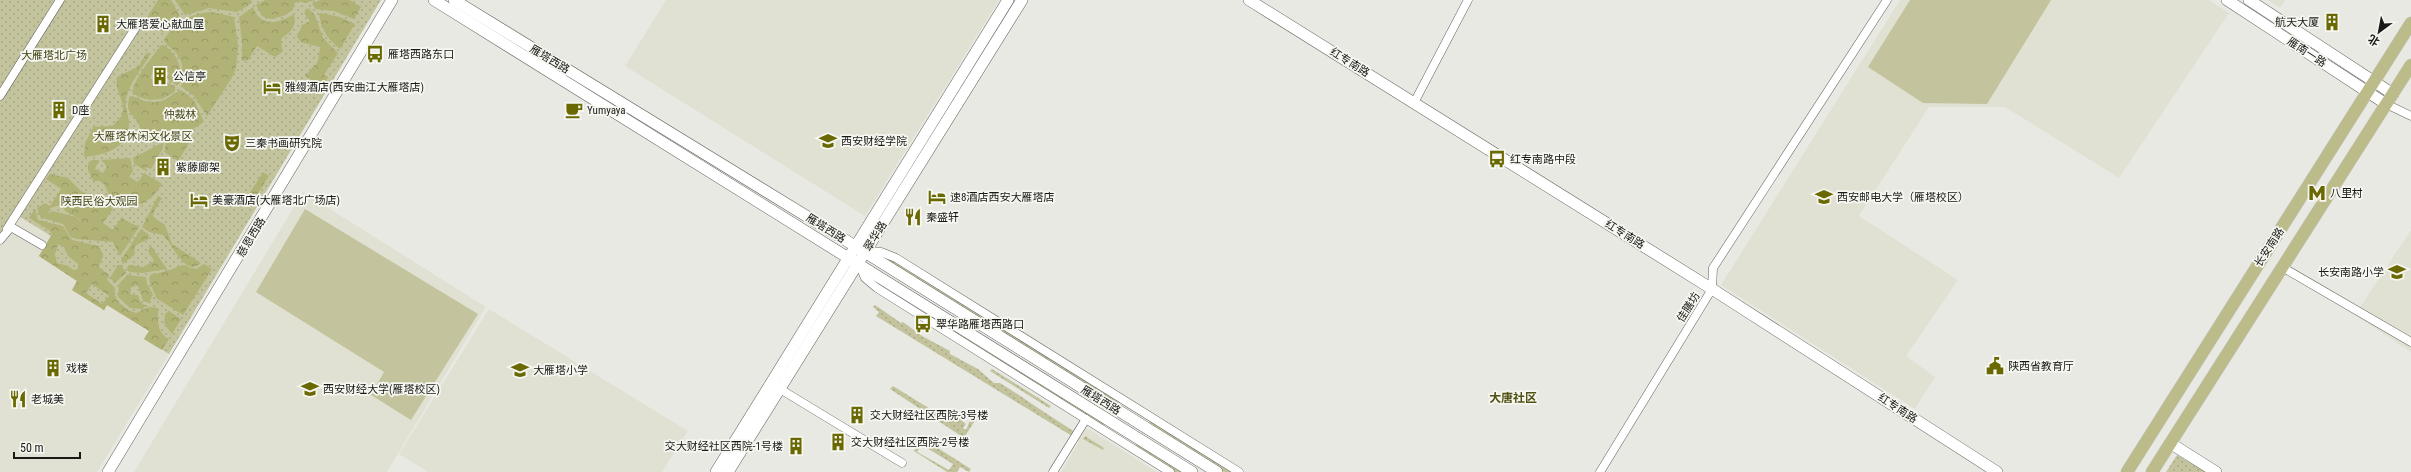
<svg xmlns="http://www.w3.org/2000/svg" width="2411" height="472" font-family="'Roboto Condensed','Noto Sans SC',sans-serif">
  <defs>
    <pattern id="green-dots" width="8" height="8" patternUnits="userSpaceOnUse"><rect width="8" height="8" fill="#c3c49d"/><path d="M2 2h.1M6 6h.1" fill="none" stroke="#a7a886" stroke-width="1.8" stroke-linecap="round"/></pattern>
    <pattern id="forest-crowns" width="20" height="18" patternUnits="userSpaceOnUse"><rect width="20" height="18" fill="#b1b276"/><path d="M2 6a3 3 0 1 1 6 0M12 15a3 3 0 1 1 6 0" fill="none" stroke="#989865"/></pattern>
  </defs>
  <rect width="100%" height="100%" fill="#e9e9e3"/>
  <g fill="#e0e1d3">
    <polygon points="666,0 999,0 865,216 625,66"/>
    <polygon points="1900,0 2209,0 2229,13 2119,178 2005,107 1929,107 1859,216 1958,280 1906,356 1935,377 1915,409 1721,285"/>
    <polygon points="2268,0 2285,0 2280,8"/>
    <polygon points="303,192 486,307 387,472 134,472"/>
    <polygon points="11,211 51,236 77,281 72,289 104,310 107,305 149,332 145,339 169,354 97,472 0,472 0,229"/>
    <polygon points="2411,230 2411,352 2355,315"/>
    <polygon points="489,309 688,431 662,472 428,472 399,454"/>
    <polygon points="1086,429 1090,430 1157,472 1061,472 1079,442 1077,441"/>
  </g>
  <g fill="url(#green-dots)" fill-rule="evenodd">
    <polygon points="0,0 381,0 169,354 144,339 149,331 107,305 104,310 72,290 77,281 39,256 51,236 17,215 0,240"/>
    <polygon points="892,258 1120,400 1117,405 889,262"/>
    <polygon points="878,280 1106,422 1103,427 875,285"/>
    <path d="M875 305 901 323 903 322 922 336 950 351V354L978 369 994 383H1000C1027 400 1048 415 1075 432L1072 436 876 316 879 312 873 307Z"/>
    <polygon points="992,369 1051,406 1049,408 990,371"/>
    <polygon points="893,386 948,420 953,413 966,424 963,428 966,430 974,411 979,414 964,438 890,389"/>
    <polygon points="1152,420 1235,472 1224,472 1149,425"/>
    <polygon points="1085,436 1104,448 1103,450 1083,439"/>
    <path d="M921 440H925L971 469 969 472 960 467 957 472H947L914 451ZM922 445 953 464 949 470 917 452Z"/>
    <polygon points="1138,442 1185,472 1174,472 1135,447"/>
    <polygon points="2177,455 2205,472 2166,472"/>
  </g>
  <g fill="url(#forest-crowns)" fill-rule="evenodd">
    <polygon points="158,0 171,0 180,16 163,32 154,26 156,23 147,18"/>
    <polygon points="175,0 251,0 252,3 237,12 209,8 185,15"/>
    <polygon points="265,0 315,0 305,3 298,1 294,4 293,10 283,16 270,19 262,16 256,5"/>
    <polygon points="320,0 350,0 361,7 354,19 334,11 316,9 312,4"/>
    <path d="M253 7C261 28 278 24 294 14 297 28 290 32 281 39L282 52 275 57 257 46 248 60 242 61V42L239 17Z"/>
    <polygon points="308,8 315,15 323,38 338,53 324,75 328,77 322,87 305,76 318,62 320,47 301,42 297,37 302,25 310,21 304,13"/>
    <path d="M212 12 234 17 238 45 236 68 233 76 207 116 194 96 182 87C183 73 185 60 172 49 169 46 165 44 164 40 174 22 192 13 212 12Z"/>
    <path d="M321 13 340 17 355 24 340 49C328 40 321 29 319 14Z"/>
    <path d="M164 45C177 54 183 67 180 83L177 85 166 78 169 73 157 66 150 78 162 85 165 81 175 87V91C163 102 144 103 132 92 136 75 152 58 161 45Z"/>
    <path d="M147 52 150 55C142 68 130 83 126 98 124 107 129 115 129 123 129 149 104 155 84 157L85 144 93 127 112 126C136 109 113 96 117 77L139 66Z"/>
    <path d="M181 90 194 100 204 122 190 131 172 135C159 124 155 138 142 138 140 134 141 130 139 125 136 115 123 114 130 96 135 96 140 100 145 101 164 106 167 96 181 90Z"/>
    <polygon points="187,137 190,142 178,161 164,152 166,141"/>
    <polygon points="164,142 162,150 151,169 147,167 144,170 134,164 133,158"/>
    <path d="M130 158 133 171 129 177 138 182 144 173 162 184C150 203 134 213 112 201L104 184 100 181H93L88 170V164L92 160H99L95 169 103 173 107 166 101 160Z"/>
    <polygon points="263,172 269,176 255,198 249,194"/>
    <path d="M50 174 68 178 81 191 97 198 111 208 113 209 103 223 113 230 121 218 139 227 120 256 113 242 77 239 71 237 63 224 40 217 37 208 45 203 50 206 61 189 46 179ZM61 205C68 217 76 213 81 222L71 225 48 216 50 208Z"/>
    <path d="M158 196 162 198 154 211 153 217 165 225 172 244 201 263C185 278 172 243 163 235L149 232 142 227Z"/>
    <path d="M35 209 38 220 63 226 72 240 99 246 103 255 99 267 109 275 107 280 115 288V295L118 302 128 310 136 313 149 307 158 308C158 320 156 333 169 339L162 350 144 339 149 331 107 305 104 310 72 290 77 281 39 256 52 234 49 230 29 218ZM58 244 64 247 68 256 78 264V269L73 270 68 266 57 263 55 255ZM92 284 109 296 102 304 86 293Z"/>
    <polygon points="141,229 149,235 148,239 135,246 134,255 123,264 121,260"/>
    <polygon points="151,246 167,269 142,273 129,272 127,268 129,265 143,267 154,261 148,251"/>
    <path d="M204 264 212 269 183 315 156 298C155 290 147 284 150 275L170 270 182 265 196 269Z"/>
    <polygon points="118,265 121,265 126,273 115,283 110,278"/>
    <polygon points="127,275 146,277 147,284 153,294 149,303 143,301 138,286 134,285 130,289 131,295 138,295 141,303 147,306 142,309 130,308 118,297 119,284"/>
    <polygon points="169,311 181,319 172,334 164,323 165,314"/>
  </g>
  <g fill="#c3c49d">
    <polygon points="1910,0 2051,0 1987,104 1923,103 1868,67"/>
    <polygon points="305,209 478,314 411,420 371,395 384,372 256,292"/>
  </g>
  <path fill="#b1b276" d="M52 211 76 217 81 222 71 225C63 221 54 221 47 215Z"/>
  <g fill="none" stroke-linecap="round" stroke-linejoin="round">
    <g stroke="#63635e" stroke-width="9">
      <g id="street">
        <polyline points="0,96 60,0"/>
        <polyline points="1415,101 1468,0"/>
        <polyline points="2386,104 2411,116"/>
        <polyline points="7,229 136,27"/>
        <polyline points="0,240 11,227 42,245"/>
        <polyline points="865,252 881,252 896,258 1239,472"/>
        <polyline points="859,264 865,278 877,288 1170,472"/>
        <polyline points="2282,267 2411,342"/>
        <polyline points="780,389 902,463"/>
        <polyline points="1053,472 1086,419"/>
        <polyline points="1600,472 1712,289 1713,268 1887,0"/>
      </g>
    </g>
    <g stroke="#63635e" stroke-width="12">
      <g id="secondary">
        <polyline points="434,0 1192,472"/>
        <polyline points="454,0 847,241 1217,472"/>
        <polyline points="1249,0 1712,289 1997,472"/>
        <polyline points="2227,0 2386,104"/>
        <polyline points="2249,0 2393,94"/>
        <polyline points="2170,443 2216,472"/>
        <polyline points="108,472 392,0"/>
        <polyline points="716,472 1008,0"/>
        <polyline points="728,472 1022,0"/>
      </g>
    </g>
    <g stroke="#c3c3c2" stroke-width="13">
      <g id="primary">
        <polyline points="2127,472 2411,23"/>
        <polyline points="2152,472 2411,65"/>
      </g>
    </g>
    <use href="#street" stroke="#fff" stroke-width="8"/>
    <use href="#secondary" stroke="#fff" stroke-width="11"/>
    <use href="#primary" stroke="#bcbc8b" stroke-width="12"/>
  </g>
  <defs>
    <g id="building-bare" transform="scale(1.38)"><path d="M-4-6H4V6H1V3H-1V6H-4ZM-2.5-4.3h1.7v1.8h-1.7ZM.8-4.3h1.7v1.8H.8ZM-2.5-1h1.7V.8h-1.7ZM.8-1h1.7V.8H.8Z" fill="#696801" stroke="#f6f7f1" stroke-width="2.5" paint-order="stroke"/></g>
    <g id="bus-bare" transform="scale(1.38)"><path d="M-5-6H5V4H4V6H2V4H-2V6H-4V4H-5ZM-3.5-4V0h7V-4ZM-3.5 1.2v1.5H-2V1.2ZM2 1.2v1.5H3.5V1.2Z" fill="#696801" stroke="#f6f7f1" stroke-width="2.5" paint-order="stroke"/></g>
    <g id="hotel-bare" transform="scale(1.38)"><path d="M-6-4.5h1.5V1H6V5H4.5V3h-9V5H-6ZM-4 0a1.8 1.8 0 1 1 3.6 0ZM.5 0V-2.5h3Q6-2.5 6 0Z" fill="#696801" stroke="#f6f7f1" stroke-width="2.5" paint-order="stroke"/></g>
    <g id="cafe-bare" transform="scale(1.38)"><path d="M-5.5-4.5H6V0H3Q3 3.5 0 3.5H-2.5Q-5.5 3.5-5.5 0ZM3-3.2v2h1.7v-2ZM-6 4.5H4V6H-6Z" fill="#696801" stroke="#f6f7f1" stroke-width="2.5" paint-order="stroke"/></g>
    <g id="school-bare" transform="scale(1.38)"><path d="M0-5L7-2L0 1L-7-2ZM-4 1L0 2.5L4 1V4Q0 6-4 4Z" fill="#696801" stroke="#f6f7f1" stroke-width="2.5" paint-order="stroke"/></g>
    <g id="theatre-bare" transform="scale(1.38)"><path d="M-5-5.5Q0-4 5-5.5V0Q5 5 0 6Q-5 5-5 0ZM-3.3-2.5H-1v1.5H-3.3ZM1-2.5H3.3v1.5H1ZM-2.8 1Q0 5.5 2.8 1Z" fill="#696801" stroke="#f6f7f1" stroke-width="2.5" paint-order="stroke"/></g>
    <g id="metro-bare" transform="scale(1.38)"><path d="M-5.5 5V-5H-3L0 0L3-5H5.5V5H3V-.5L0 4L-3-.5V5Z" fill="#696801" stroke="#f6f7f1" stroke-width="2.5" paint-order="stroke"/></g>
    <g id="university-bare" transform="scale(1.38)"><path d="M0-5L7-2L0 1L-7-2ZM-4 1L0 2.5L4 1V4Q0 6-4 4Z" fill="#696801" stroke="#f6f7f1" stroke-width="2.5" paint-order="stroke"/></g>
    <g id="restaurant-bare" transform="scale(1.38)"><path d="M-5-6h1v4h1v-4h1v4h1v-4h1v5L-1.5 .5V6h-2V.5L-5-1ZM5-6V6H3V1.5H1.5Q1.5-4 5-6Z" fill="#696801" stroke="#f6f7f1" stroke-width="2.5" paint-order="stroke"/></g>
    <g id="civic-bare" transform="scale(1.38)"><path d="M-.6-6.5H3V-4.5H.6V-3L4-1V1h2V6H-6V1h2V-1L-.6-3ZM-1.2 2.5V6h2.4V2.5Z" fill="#696801" stroke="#f6f7f1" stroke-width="2.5" paint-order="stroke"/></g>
  </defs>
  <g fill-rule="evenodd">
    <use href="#building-bare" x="2332" y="22"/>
    <use href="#building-bare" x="103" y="24"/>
    <use href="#bus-bare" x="375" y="54"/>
    <use href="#building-bare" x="160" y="76"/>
    <use href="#hotel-bare" x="272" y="87"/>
    <use href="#building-bare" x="59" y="110"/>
    <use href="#cafe-bare" x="574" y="110"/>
    <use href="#school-bare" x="828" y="141"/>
    <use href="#theatre-bare" x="232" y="143"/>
    <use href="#bus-bare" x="1497" y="159"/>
    <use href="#building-bare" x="163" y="167"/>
    <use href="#metro-bare" x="2317" y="193"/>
    <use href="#hotel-bare" x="937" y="197"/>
    <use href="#university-bare" x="1824" y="197"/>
    <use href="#hotel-bare" x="199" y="200"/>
    <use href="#restaurant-bare" x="913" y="217"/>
    <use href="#school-bare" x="2397" y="272"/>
    <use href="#bus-bare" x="923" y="324"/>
    <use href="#civic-bare" x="1995" y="366"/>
    <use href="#building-bare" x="53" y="368"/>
    <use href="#school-bare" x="520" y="370"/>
    <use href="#university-bare" x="310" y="389"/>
    <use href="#restaurant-bare" x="18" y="399"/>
    <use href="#building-bare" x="857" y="415"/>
    <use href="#building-bare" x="838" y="442"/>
    <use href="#building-bare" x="796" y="446"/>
  </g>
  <g text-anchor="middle" stroke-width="3.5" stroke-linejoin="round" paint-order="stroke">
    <g font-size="11" fill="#181816" stroke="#f6f7f1" text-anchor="start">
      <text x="2319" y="26" text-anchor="end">航天大厦</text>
      <text x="116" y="28">大雁塔爱心献血屋</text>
      <text x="388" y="58">雁塔西路东口</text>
      <text x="173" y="80">公信亭</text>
      <text x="285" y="91">雅缦酒店(西安曲江大雁塔店)</text>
      <text x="72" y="114">D座</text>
      <text x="587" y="114">Yumyaya</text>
      <text x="841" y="145">西安财经学院</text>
      <text x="245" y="147">三秦书画研究院</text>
      <text x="1510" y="163">红专南路中段</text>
      <text x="176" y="171">紫藤廊架</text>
      <text x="2330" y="197">八里村</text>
      <text x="950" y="201">速8酒店西安大雁塔店</text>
      <text x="1837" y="201">西安邮电大学（雁塔校区）</text>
      <text x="212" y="204">美豪酒店(大雁塔北广场店)</text>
      <text x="926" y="221">秦盛轩</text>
      <text x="2384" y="276" text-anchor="end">长安南路小学</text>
      <text x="936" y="328">翠华路雁塔西路口</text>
      <text x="2008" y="370">陕西省教育厅</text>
      <text x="66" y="372">戏楼</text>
      <text x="533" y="374">大雁塔小学</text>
      <text x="323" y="393">西安财经大学(雁塔校区)</text>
      <text x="31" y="403">老城美</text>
      <text x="870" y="419">交大财经社区西院-3号楼</text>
      <text x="851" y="446">交大财经社区西院-2号楼</text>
      <text x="783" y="450" text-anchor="end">交大财经社区西院-1号楼</text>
    </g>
    <g font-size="11" fill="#181816" stroke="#f6f7f1">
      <text transform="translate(2307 52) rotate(33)" y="4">雁南一路</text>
      <text transform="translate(550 59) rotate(31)" y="4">雁塔西路</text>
      <text transform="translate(1350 62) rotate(32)" y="4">红专南路</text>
      <text transform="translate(826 228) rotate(32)" y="4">雁塔西路</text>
      <text transform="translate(1625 234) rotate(32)" y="4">红专南路</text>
      <text transform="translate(875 236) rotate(-58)" y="4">翠华路</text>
      <text transform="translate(251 237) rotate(-59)" y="4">慈恩西路</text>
      <text transform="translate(2269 247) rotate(-57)" y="4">长安南路</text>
      <text transform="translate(1688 307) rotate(-58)" y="4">佳膳坊</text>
      <text transform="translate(1101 400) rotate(32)" y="4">雁塔西路</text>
      <text transform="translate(1898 408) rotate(33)" y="4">红专南路</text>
    </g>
    <g font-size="11" fill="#434213" stroke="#f6f7f1">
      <text x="54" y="59">大雁塔北广场</text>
      <text x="180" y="118">仲裁林</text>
      <text x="143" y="140">大雁塔休闲文化景区</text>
      <text x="99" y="205">陕西民俗大观园</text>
    </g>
    <g font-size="12" font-weight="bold" fill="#535216" stroke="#f6f7f1">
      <text x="1513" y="402">大唐社区</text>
    </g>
  </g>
  <g transform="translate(2379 32) rotate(212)" stroke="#f6f7f1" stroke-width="3" paint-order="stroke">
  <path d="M0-3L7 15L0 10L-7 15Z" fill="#181816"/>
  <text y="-6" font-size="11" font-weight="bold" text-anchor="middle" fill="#181816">北</text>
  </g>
  <path d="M14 452v6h66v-6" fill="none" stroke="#181816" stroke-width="2"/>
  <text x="20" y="452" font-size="12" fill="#181816" stroke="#f6f7f1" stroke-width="3" paint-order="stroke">50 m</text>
</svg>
